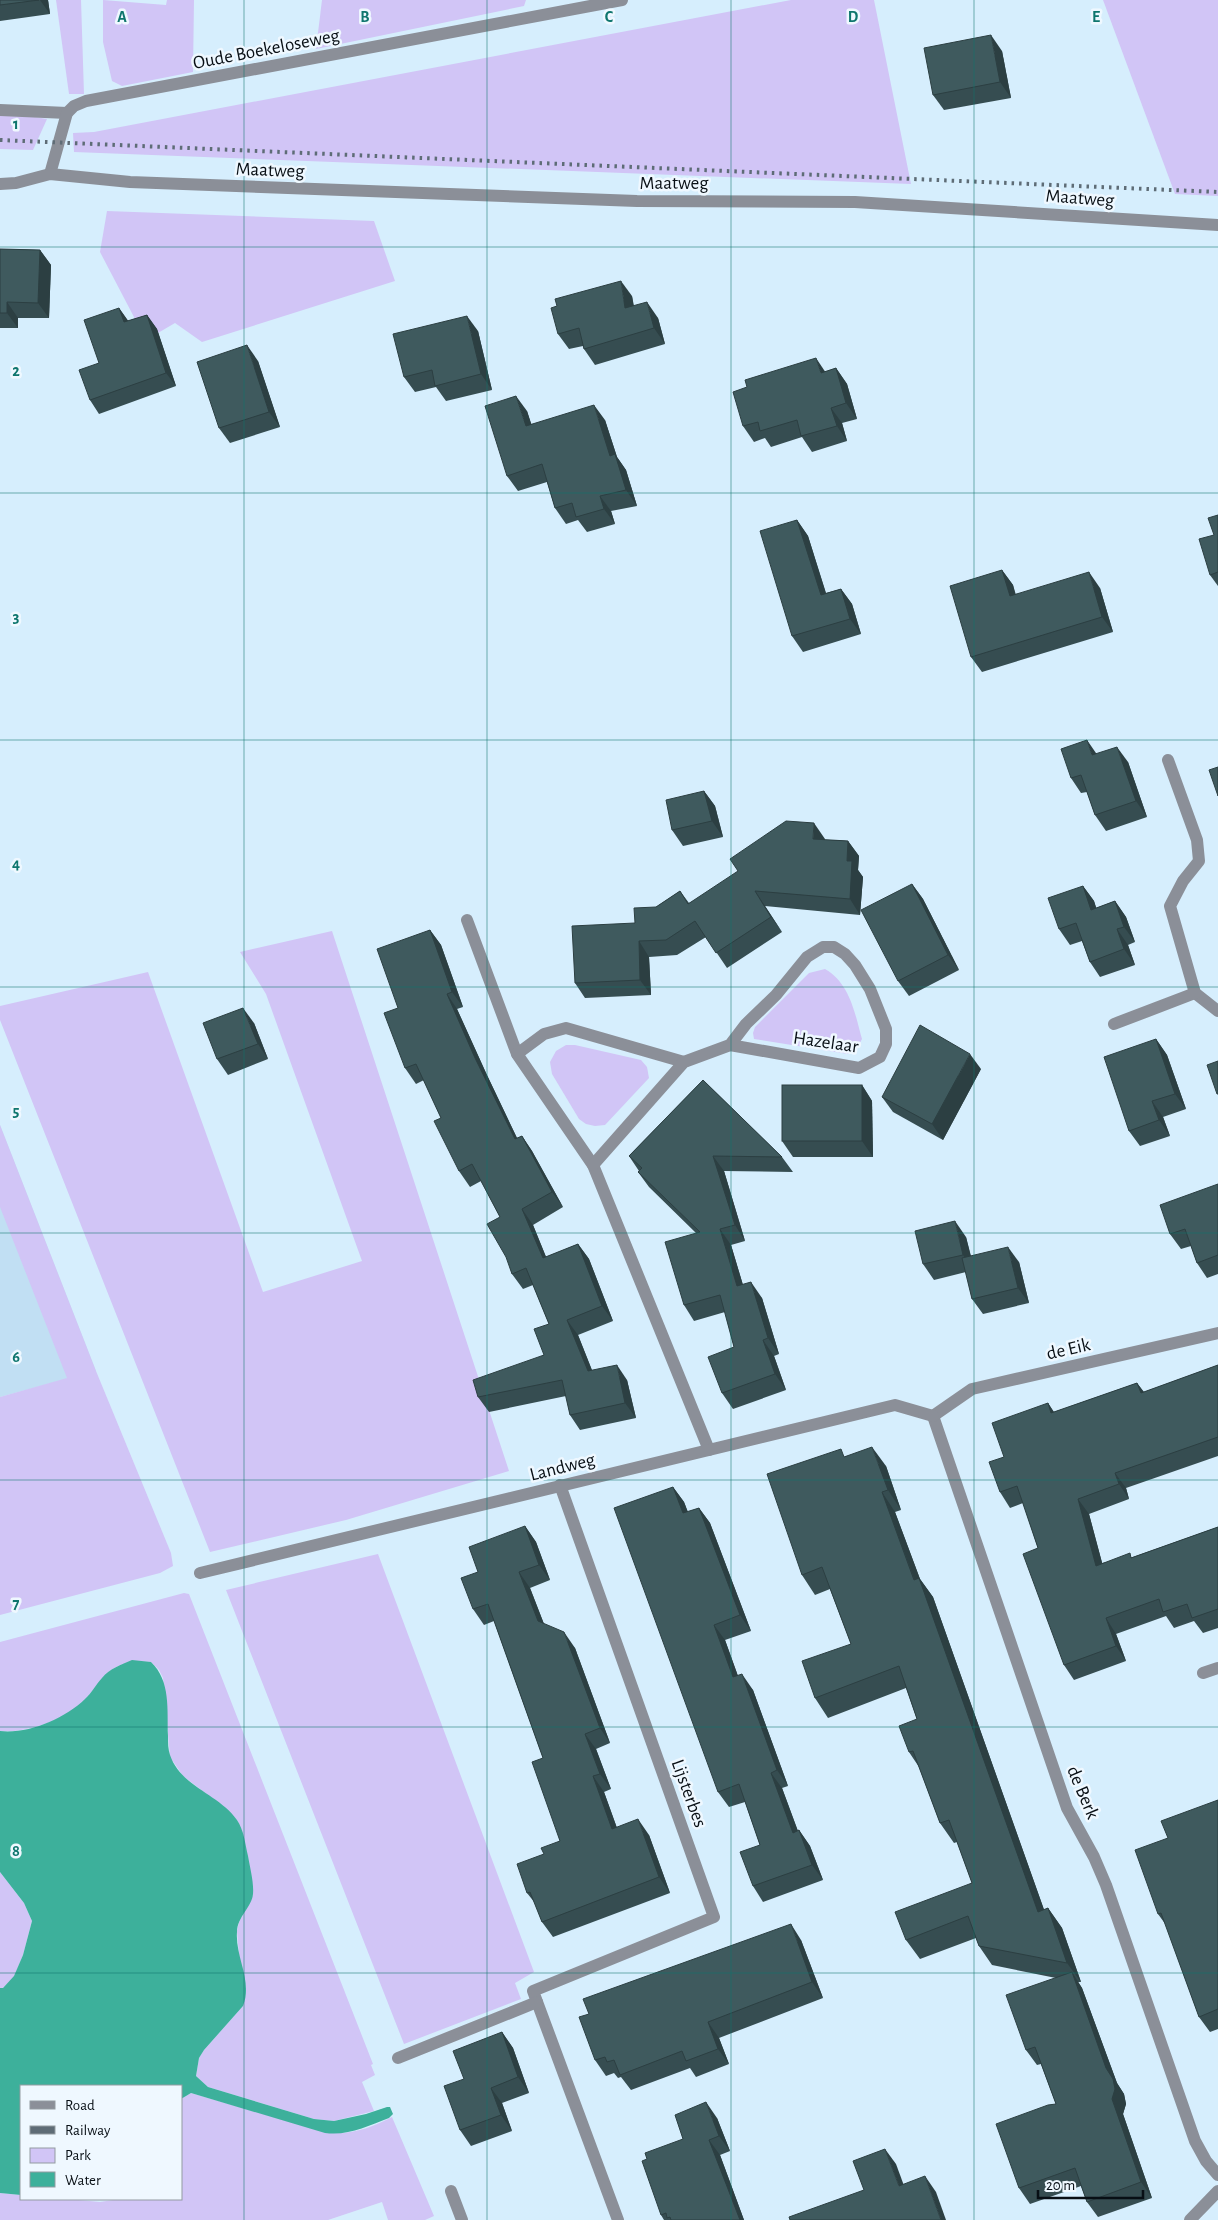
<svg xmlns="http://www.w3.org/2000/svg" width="1218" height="2220" font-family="'Alegreya Sans',sans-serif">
  <rect width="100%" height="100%" fill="#d6eefd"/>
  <polygon fill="#c1dff3" points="0,1125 96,1371 0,1397"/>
  <g fill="#d1c5f6">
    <polygon points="56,0 81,0 84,94 69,94"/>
    <polygon points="103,0 166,5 167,0 194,0 193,72 122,86 112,81 103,42"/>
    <polygon points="322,0 526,0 524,6 316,49"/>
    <polygon points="791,0 874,0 911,184 74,152 73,133 94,132"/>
    <polygon points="1103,0 1218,0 1218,196 1175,194"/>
    <polygon points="17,114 47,119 33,150 0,149 0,115"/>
    <polygon points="107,211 374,221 395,281 202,342 175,323 146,340 100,252"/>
    <polygon points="332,931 509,1471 346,1520 210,1552 0,1020 0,1006 148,972 263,1292 362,1261 266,994 240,952"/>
    <path d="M825 969C850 983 855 1014 862 1039L856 1050 848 1054 754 1039 753 1033 755 1027 809 973Z"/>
    <polygon points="566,1045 575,1045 641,1060 647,1067 649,1078 605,1125 595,1126 586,1124 579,1119 552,1074 550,1062 556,1051"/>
    <polygon points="0,1125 96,1371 171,1553 173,1566 160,1573 0,1615 0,1397 67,1378 0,1207"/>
    <polygon points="378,1554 534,1972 515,1983 521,1999 404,2044 226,1590"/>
    <path d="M184 1593 189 1594 373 2064 371 2065 375 2075 362 2082 374 2111 334 2121 314 2119 208 2087 196 2076 199 2058 204 2050 243 2006 237 1931 239 1922 253 1895 242 1830 237 1820 225 1808 183 1776 170 1757 163 1678 159 1670 151 1662C97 1658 105 1690 70 1712 52 1724 21 1733 0 1731V1642Z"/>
    <polygon points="0,1872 24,1903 32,1921 23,1955 14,1977 3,1988 0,1988"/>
    <path d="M191 2093 325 2132C349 2136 371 2128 392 2117L434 2216 425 2220H388L382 2202 328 2220H0V2193L21 2195V2199H68L100 2202 119 2199H181V2099Z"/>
  </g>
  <path fill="#3db09b" d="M132 1660 151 1662C171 1681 167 1710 168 1736 168 1743 168 1749 170 1755 181 1787 219 1794 237 1820 244 1830 245 1844 248 1856 250 1868 254 1882 253 1894 252 1907 237 1917 237 1932 235 1957 253 1981 243 2006L204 2050 199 2058 196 2076 208 2087 314 2119 334 2121 366 2114 387 2107H390L393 2114 389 2118C367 2126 349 2136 325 2133L191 2093 181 2099V2086H21V2195L0 2193V1988H3L14 1976 23 1955 32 1921 24 1903 0 1872V1731C29 1734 64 1719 85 1699 92 1693 96 1684 102 1678 110 1668 121 1665 132 1660Z"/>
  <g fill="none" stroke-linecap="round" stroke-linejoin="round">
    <g stroke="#8b8f98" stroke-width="12">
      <polyline points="0,110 67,113"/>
      <polyline points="50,174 67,113 74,106 86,101 622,0"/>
      <polyline points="0,184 16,183 50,174 130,182 637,201 855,202 1218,225"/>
      <polyline points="1168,760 1197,840 1199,861 1183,881 1170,906 1195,993 1218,1011"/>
      <polyline points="467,920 517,1054 593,1165 709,1450"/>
      <polyline points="1114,1024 1195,993"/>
      <polyline points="517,1054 544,1034 566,1028 684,1062"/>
      <polyline points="593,1165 684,1062 730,1045 859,1068 880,1057 886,1044 886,1029 870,989 855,965 845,954 834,947 823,947 807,957 776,995 746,1024 730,1045"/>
      <polyline points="933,1416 1067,1808 1094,1857 1106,1885 1195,2141 1206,2161 1218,2175"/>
      <polyline points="933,1416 972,1389 1218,1333"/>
      <polyline points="560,1485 714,1917 533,1991 618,2220"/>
      <polyline points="200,1573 895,1405 933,1416"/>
      <polyline points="1203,1673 1218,1668"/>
      <polyline points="398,2058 537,2002"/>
      <polyline points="451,2191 462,2220"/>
      <polyline points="1190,2220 1218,2191"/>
    </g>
    <polyline stroke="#5e6c76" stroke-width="4" stroke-dasharray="2.5 5" stroke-linecap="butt" points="0,140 1218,192"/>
  </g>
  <g fill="#364d51">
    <polygon points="0,0 48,0 50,14 0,21"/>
    <polygon points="1002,51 1011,98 944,110 933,95"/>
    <polygon points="0,249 40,250 51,265 49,318 18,318 18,328 0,328"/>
    <polygon points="632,296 634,306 658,318 665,344 595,365 584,349 583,346 569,349 558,334"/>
    <polygon points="119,308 128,321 147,315 157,329 176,386 99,414 90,400 99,363"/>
    <polygon points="478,331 492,390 446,401 436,387 415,392 404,377"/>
    <polygon points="258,361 280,427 230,443 219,428"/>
    <polygon points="836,368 847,384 857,419 842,423 847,441 812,452 802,437 771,447 765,438 754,442 743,426 825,372"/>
    <polygon points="527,411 531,424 605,420 617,457 626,470 637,506 611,511 615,524 587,532 578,520 566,524 555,508 547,482 518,491 507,476"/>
    <polygon points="1218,515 1218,586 1210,575 1214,535"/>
    <polygon points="797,520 808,536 826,593 841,589 852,604 861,634 803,652 792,636"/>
    <polygon points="1002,570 1013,585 1015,594 1100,588 1113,632 982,672 971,657"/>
    <polygon points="1096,754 1128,762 1147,817 1106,831 1095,815 1087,792 1081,793 1071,778"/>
    <polygon points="704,791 715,806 723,837 683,846 672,830"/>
    <polygon points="824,839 848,841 859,856 858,870 863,877 860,915 765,906 782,932 727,968 706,937 677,955 649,957 651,995 585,998 575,983 635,923 656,907 680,891 689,903 825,839"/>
    <polygon points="912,884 923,899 959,970 909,996 898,981"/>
    <polygon points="1083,886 1094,901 1096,908 1115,901 1126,917 1135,942 1128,945 1135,965 1100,977 1090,962 1082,941 1070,945 1059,929"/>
    <polygon points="430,930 441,945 463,1007 457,1009 486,1073 517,1138 522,1136 532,1151 563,1207 533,1225 546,1257 578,1244 589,1259 613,1321 578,1335 592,1370 627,1380 636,1418 580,1430 570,1415 566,1396 489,1412 478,1397 544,1355 549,1324 533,1285 523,1289 512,1274 500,1217 481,1181 470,1187 459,1171 441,1118 424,1080 416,1084 405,1068 398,1008"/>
    <polygon points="254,1023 268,1059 228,1075 217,1059"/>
    <polygon points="1156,1039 1167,1055 1186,1109 1163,1117 1170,1136 1140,1146 1129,1131"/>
    <polygon points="981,1069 943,1140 893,1112 882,1097"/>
    <polygon points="703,1080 782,1157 793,1172 724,1171 745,1241 731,1245 743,1285 762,1298 779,1354 774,1356 786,1390 733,1409 722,1393 734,1347 725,1312 694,1321 684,1305 696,1233 649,1187 638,1172 639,1171 629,1156"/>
    <polygon points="862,1085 872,1101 873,1157 793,1157 782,1141"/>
    <polygon points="1218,1184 1218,1274 1207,1278 1197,1263 1191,1246 1181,1249 1170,1234"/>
    <polygon points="966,1237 971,1256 1019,1262 1029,1303 983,1314 972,1299 966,1272 934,1280 923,1264"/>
    <polygon points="1218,1365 1218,1456 1126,1488 1129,1499 1089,1514 1102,1563 1133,1557 1218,1527 1218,1628 1203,1633 1194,1621 1174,1628 1166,1616 1116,1634 1126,1661 1074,1680 1064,1665 1038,1548 1023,1503 1010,1508 1000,1492 1004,1457 1048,1403 1054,1412 1137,1383 1144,1392"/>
    <polygon points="846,1456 886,1466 901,1510 895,1512 920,1579 933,1597 1044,1910 1048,1908 1062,1928 1081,1982 1078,1982 1082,1988 1117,2083 1124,2094 1126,2104 1123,2114 1152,2198 1098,2217 1087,2202 1081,2186 1030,2204 1019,2188 1056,2104 1041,2064 1037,2065 1026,2050 1056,1978 992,1965 979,1946 976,1938 920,1959 906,1940 972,1883 957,1842 954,1843 940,1823 919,1767 909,1752 917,1719 906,1688 828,1718 815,1698 851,1644 830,1589 815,1595 802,1575"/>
    <polygon points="673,1487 684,1502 688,1512 699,1508 710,1523 751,1631 725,1640 738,1676 753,1690 788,1786 782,1788 798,1831 799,1830 810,1846 823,1880 763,1902 753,1886 760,1845 745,1802 729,1807 718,1792"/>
    <polygon points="525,1526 536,1542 550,1580 530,1588 544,1624 575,1648 610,1743 596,1749 611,1789 604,1792 617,1828 649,1835 670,1893 553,1937 542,1922 535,1903 527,1893 544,1854 560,1841 543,1758 494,1621 484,1625 473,1609"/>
    <polygon points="1218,1800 1218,2029 1210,2032 1199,2017 1166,1925 1158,1914 1168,1838"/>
    <polygon points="801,1940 823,1998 719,2038 729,2064 696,2077 690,2068 631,2090 621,2077 618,2078 614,2073 606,2076 595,2060"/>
    <polygon points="502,2032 513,2048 529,2093 502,2103 512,2131 471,2146 460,2130 464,2079"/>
    <polygon points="717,2118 730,2151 720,2155 744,2220 664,2220 661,2215 683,2139"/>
  </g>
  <g fill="#2c3f42">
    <polygon points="40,0 48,0 50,14"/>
    <polygon points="991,35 1002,51 1011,98 1000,82"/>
    <polygon points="40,250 51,265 49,318 38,303"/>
    <polygon points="621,281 632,296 636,324 625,308"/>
    <polygon points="7,302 18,318 18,328 7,313"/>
    <polygon points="647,302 658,318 665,344 654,328"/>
    <polygon points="119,308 129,322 124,322"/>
    <polygon points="147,315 157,329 176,386 166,373"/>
    <polygon points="467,316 478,331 492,390 481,374"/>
    <polygon points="247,345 258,361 280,427 269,412"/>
    <polygon points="816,358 826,373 821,373"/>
    <polygon points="836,368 847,384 857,419 846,403"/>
    <polygon points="516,396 527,411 537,441 526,426"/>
    <polygon points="594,405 605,420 617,457 626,470 637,506 626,490 610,456"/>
    <polygon points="831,408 842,423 847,441 837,426"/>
    <polygon points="600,496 611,511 615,524 604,509"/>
    <polygon points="797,520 808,536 831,610 821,595"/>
    <polygon points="1002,570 1013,585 1021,612 1010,596"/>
    <polygon points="1089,572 1100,588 1113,632 1102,617"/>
    <polygon points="841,589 852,604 861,634 850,619"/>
    <polygon points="1087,740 1098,756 1092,755"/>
    <polygon points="1117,747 1128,762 1147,817 1136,801"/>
    <polygon points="704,791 715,806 723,837 712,821"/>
    <polygon points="814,823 825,839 824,854 813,839"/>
    <polygon points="848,841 859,856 858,870 863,877 860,915 850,899 847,861"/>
    <polygon points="912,884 923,899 959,970 948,955"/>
    <polygon points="1083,886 1094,901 1102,925 1091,910"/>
    <polygon points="755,891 765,906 782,932 771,917"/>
    <polygon points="1115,901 1126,917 1135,942 1124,927"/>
    <polygon points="1117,929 1128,945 1135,965 1124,949"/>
    <polygon points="430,930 441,945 463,1007 452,992"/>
    <polygon points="639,941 649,957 651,995 640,980"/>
    <polygon points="447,994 457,1009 486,1073 525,1155 515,1139 475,1058"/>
    <polygon points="243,1008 254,1023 268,1059 258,1044"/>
    <polygon points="1156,1039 1167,1055 1186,1109 1175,1094"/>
    <polygon points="970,1054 981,1069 943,1140 932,1124"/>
    <polygon points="862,1085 872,1101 873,1157 862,1141"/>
    <polygon points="1152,1101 1163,1117 1170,1136 1159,1120"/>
    <polygon points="522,1136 532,1151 563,1207 552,1192"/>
    <polygon points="713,1156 724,1171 745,1241 735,1225"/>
    <polygon points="522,1209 533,1225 553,1274 543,1258"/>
    <polygon points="955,1221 966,1237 974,1270 963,1255"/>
    <polygon points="720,1229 731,1245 748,1302 737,1286"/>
    <polygon points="578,1244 589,1259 613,1321 602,1306"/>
    <polygon points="1008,1247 1019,1262 1029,1303 1018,1288"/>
    <polygon points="751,1282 762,1298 779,1354 768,1338"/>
    <polygon points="567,1320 578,1335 598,1386 588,1371"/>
    <polygon points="763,1340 774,1356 786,1390 775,1374"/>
    <polygon points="617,1365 627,1380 636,1418 625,1403"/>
    <polygon points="1137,1383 1148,1398 1141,1393"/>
    <polygon points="1048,1403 1058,1419 1051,1413"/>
    <polygon points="872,1447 886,1466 901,1510 888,1490"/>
    <polygon points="1115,1473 1126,1488 1129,1499 1119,1484"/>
    <polygon points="673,1487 684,1502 694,1529 683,1513"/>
    <polygon points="882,1492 895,1512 920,1579 933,1597 1052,1932 1038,1912"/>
    <polygon points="1078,1499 1089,1514 1107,1581 1096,1566"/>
    <polygon points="699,1508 710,1523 751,1631 740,1615"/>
    <polygon points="525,1526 536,1542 550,1580 539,1565"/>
    <polygon points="519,1572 530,1588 549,1637 538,1621"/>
    <polygon points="1106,1618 1116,1634 1126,1661 1116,1646"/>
    <polygon points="714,1625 725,1640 744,1693 733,1677"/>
    <polygon points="564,1632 575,1648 610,1743 600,1728"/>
    <polygon points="742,1674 753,1690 788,1786 777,1770"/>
    <polygon points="585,1734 596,1749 611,1789 600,1774"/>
    <polygon points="771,1773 782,1788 804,1848 793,1833"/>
    <polygon points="593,1776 604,1792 623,1845 612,1829"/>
    <polygon points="638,1819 649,1835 670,1893 659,1877"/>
    <polygon points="799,1830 810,1846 823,1880 812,1865"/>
    <polygon points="1048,1908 1062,1928 1081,1982 1067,1963"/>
    <polygon points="791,1924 801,1940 823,1998 812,1982"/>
    <polygon points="1072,1972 1082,1988 1117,2083 1124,2094 1126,2104 1123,2114 1152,2198 1141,2182 1112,2099 1106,2068"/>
    <polygon points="708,2022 719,2038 729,2064 718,2049"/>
    <polygon points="502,2032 513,2048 529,2093 518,2077"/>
    <polygon points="491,2088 502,2103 512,2131 501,2115"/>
    <polygon points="706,2102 717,2118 730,2151 719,2136"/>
    <polygon points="709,2140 720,2155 744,2220 740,2220"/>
    <polygon points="885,2149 896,2164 910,2202 899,2186"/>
    <polygon points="925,2176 936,2192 946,2220 941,2220"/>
  </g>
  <g fill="#3f5a5e" stroke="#2c3f42">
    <polygon points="0,0 39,0 0,5"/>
    <polygon points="991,35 1000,82 933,95 924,48"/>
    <polygon points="0,249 40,250 38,303 7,302 7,313 0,313"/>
    <polygon points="621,281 625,308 647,302 654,328 584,349 579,328 558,334 551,308 557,306 555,299"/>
    <polygon points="119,308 124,322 147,315 166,373 90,400 79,370 99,363 84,320"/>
    <polygon points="467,316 481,374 435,386 432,370 404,377 393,334"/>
    <polygon points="247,345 269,412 219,428 197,362"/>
    <polygon points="816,358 821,373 836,368 846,403 831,408 837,426 801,436 797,420 760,431 758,422 743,426 733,392 747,387 745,380"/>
    <polygon points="516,396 526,426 594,405 610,456 615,454 626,490 600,496 604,509 576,517 572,503 555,508 542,464 507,476 485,406"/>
    <polygon points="1218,515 1218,572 1210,575 1199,539 1214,535 1208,518"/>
    <polygon points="797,520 821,595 841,589 850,619 792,636 760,531"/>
    <polygon points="1002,570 1010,596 1089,572 1102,617 971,657 950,586"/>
    <polygon points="1087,740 1092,755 1117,747 1136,801 1095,815 1081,775 1071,778 1061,749"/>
    <polygon points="1218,767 1218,796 1209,770"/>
    <polygon points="704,791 712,821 672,830 666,800"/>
    <polygon points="786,821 814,823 813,839 848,841 847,861 852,861 850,899 755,891 771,917 716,953 695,921 666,940 639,941 640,980 575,983 572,926 635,923 634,908 656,907 680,891 688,904 738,871 730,859"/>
    <polygon points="912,884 948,955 898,981 861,910"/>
    <polygon points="1083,886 1091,910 1115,901 1124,927 1117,929 1124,949 1090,962 1076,923 1059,929 1048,898"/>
    <polygon points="430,930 452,992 447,994 475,1058 515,1139 522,1136 552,1192 522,1209 543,1258 578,1244 602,1306 567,1320 588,1371 617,1365 625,1403 570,1415 562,1380 478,1397 473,1380 544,1355 534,1329 549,1324 526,1268 512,1274 506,1257 487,1224 500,1217 472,1164 459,1171 434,1121 441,1118 428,1090 416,1064 405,1068 384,1013 398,1008 377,949"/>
    <polygon points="243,1008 258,1044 217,1059 203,1023"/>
    <polygon points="920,1025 970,1054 932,1124 882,1097"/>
    <polygon points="1156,1039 1175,1094 1152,1101 1159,1120 1129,1131 1104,1057"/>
    <polygon points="1218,1061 1218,1094 1217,1094 1207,1065"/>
    <polygon points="703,1080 782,1157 713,1156 735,1225 720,1229 737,1286 751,1282 768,1338 763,1340 775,1374 722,1393 708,1357 734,1347 720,1295 684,1305 665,1242 700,1232 638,1172 642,1168 629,1156"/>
    <rect x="782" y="1085" width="80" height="56"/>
    <polygon points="1218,1184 1218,1255 1197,1263 1185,1229 1170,1234 1160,1205"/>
    <polygon points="955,1221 963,1255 923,1264 915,1231"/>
    <polygon points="1008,1247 1018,1288 972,1299 962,1258"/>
    <polygon points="1218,1365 1218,1437 1115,1473 1119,1484 1078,1499 1096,1566 1130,1553 1131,1558 1218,1527 1218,1609 1192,1618 1187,1604 1163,1612 1159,1599 1106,1618 1116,1646 1064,1665 1023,1554 1038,1548 1017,1486 1000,1492 989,1462 1004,1457 992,1423 1048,1403 1051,1413 1137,1383 1141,1393"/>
    <polygon points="872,1447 888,1490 882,1492 914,1580 919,1578 1038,1912 1048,1908 1067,1963 979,1946 968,1916 906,1940 895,1912 972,1883 949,1820 940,1823 913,1751 909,1752 899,1726 917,1719 899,1666 815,1698 802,1661 851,1644 822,1567 802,1575 767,1474 841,1449 844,1457"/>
    <polygon points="673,1487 683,1513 699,1508 740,1615 714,1625 733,1677 742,1674 777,1770 771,1773 793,1833 799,1830 812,1865 753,1886 740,1852 760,1845 739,1784 718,1792 614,1508"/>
    <polygon points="525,1526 539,1565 519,1572 538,1621 564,1632 600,1728 585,1734 600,1774 593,1776 612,1829 638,1819 659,1877 542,1922 530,1892 527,1893 517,1864 544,1854 541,1848 560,1841 532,1762 543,1758 488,1604 473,1609 461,1578 478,1572 469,1547"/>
    <polygon points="1218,1800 1218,2009 1199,2017 1161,1913 1158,1914 1135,1850 1168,1838 1161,1821"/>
    <polygon points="791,1924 812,1982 708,2022 718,2049 686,2061 682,2051 620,2075 614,2060 607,2062 605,2057 595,2060 579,2017 589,2014 583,1999"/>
    <polygon points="1072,1972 1106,2068 1113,2079 1115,2089 1112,2099 1141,2182 1087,2202 1075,2168 1019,2188 996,2124 1048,2105 1056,2104 1035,2047 1026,2050 1006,1995"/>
    <polygon points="502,2032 518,2077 491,2088 501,2115 460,2130 444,2086 464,2079 453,2051"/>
    <polygon points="706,2102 719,2136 709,2140 740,2220 671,2220 670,2217 667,2218 666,2213 661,2215 642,2161 647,2159 645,2153 683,2139 675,2115"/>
    <polygon points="885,2149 899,2186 925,2176 941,2220 790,2220 789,2217 864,2190 853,2161"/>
  </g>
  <path fill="none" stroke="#0f766e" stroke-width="1" stroke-opacity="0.55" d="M244 0V2220M487 0V2220M731 0V2220M974 0V2220M0 247H1218M0 493H1218M0 740H1218M0 987H1218M0 1233H1218M0 1480H1218M0 1727H1218M0 1973H1218"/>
  <g text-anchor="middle" stroke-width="5" stroke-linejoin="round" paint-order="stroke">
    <g font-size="19" fill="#080f15" stroke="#eff8ff">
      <text transform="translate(266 48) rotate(-11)" y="7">Oude Boekeloseweg</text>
      <text transform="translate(270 169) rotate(2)" y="7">Maatweg</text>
      <text x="674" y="189">Maatweg</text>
      <text transform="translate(1080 197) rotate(4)" y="7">Maatweg</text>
      <text transform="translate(826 1041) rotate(8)" y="7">Hazelaar</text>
      <text transform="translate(1068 1348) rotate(-13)" y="7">de Eik</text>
      <text transform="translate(562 1466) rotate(-14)" y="7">Landweg</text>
      <text transform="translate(1084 1792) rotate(67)" y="7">de Berk</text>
      <text transform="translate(690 1793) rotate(70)" y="7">Lijsterbes</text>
    </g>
  </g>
  <g font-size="16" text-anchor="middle" font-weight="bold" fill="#0f766e" stroke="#eff8ff" stroke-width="5" stroke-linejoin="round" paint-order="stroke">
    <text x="122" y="22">A</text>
    <text x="365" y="22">B</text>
    <text x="609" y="22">C</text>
    <text x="853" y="22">D</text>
    <text x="1096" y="22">E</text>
    <text x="16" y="129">1</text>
    <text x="16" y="376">2</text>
    <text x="16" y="622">3</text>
    <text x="16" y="869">4</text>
    <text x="16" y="1116">5</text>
    <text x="16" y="1362">6</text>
    <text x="16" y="1609">7</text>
    <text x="16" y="1856">8</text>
  </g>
  <rect x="20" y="2085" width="162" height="115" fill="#eff8ff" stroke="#939ba1"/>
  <rect x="30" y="2101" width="25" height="8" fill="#8b8f98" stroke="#939ba1"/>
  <text x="65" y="2110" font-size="15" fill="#080f15">Road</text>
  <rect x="30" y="2126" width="25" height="8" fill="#5e6c76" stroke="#939ba1"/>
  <text x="65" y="2135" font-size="15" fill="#080f15">Railway</text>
  <rect x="30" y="2148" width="25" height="15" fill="#d1c5f6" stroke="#939ba1"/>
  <text x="65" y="2160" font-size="15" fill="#080f15">Park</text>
  <rect x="30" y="2172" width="25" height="15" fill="#3db09b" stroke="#939ba1"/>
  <text x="65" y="2185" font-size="15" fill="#080f15">Water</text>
  <path d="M1038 2190v8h105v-8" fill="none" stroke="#080f15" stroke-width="2.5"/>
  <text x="1046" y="2190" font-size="15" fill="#080f15" stroke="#eff8ff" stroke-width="4" paint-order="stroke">20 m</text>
</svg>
